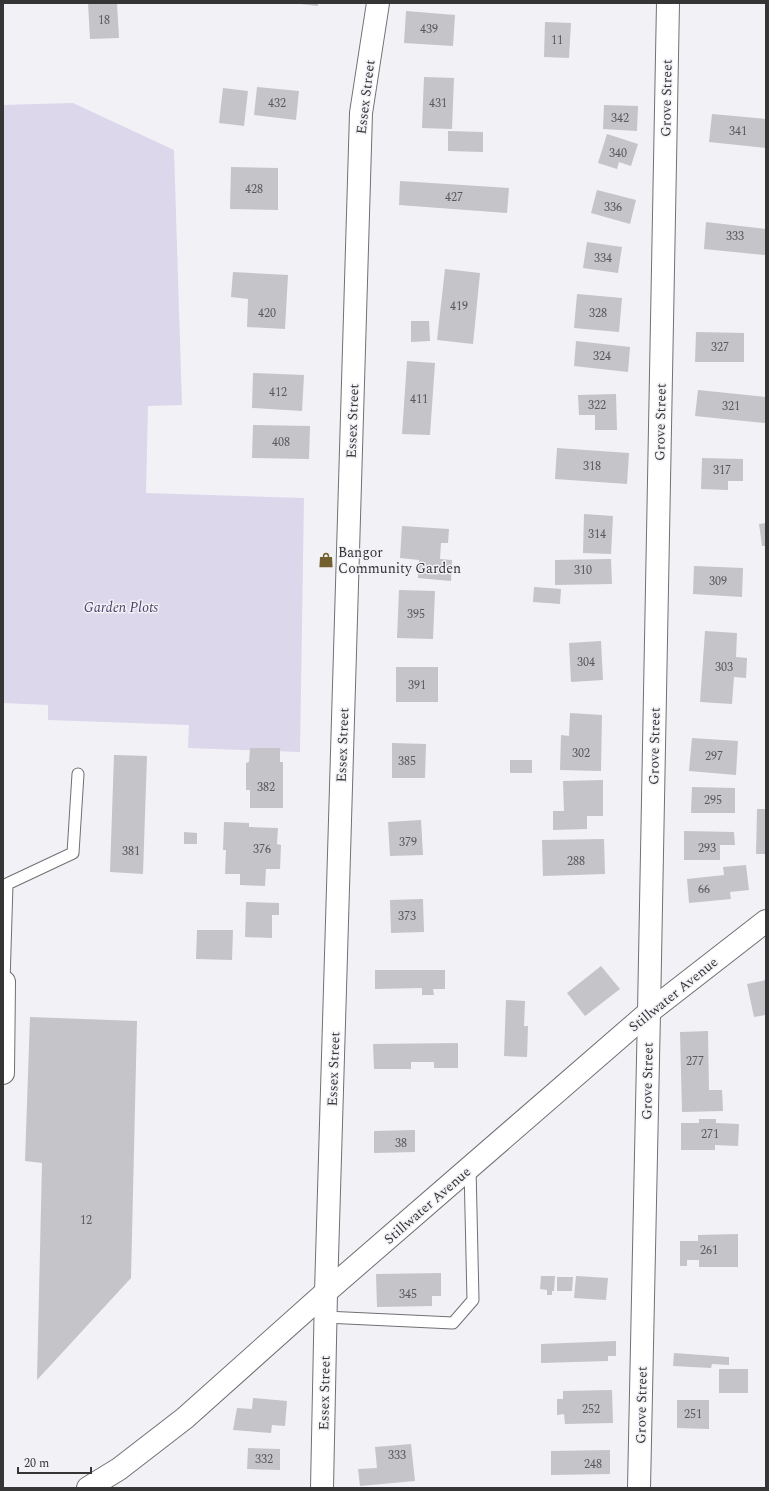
<svg xmlns="http://www.w3.org/2000/svg" width="769" height="1491" font-family="Spectral,serif">
  <rect width="100%" height="100%" fill="#f2f1f6"/>
  <polygon fill="#dcd7eb" points="73,103 174,150 182,405 148,406 146,493 304,498 300,752 188,748 189,725 48,720 48,705 3,703 3,105"/>
  <g fill="#c5c4c8">
    <polygon points="88,3 117,3 119,38 90,39"/>
    <polygon points="291,3 318,3 318,6"/>
    <polygon points="406,11 455,15 453,46 404,43"/>
    <polygon points="545,22 571,23 569,58 544,57"/>
    <polygon points="424,77 454,78 452,129 422,128"/>
    <polygon points="257,87 299,91 296,120 254,115"/>
    <polygon points="223,88 248,91 244,126 219,123"/>
    <polygon points="604,105 638,106 637,131 603,129"/>
    <polygon points="712,114 766,119 766,148 709,142"/>
    <polygon points="448,131 483,132 483,152 448,151"/>
    <polygon points="607,134 638,144 631,166 619,162 617,169 598,163"/>
    <polygon points="231,167 278,168 278,210 230,209"/>
    <polygon points="400,181 509,188 507,213 399,205"/>
    <polygon points="597,190 636,200 630,224 591,213"/>
    <polygon points="706,222 766,229 765,255 704,249"/>
    <polygon points="587,242 622,247 618,273 583,268"/>
    <polygon points="445,269 480,273 473,344 437,340"/>
    <polygon points="233,272 288,275 285,329 247,327 248,299 231,297"/>
    <polygon points="577,294 622,298 619,332 574,328"/>
    <polygon points="411,321 429,321 430,341 411,342"/>
    <polygon points="696,332 744,333 744,362 695,362"/>
    <polygon points="576,341 630,347 628,372 574,366"/>
    <polygon points="407,361 435,363 430,435 402,434"/>
    <polygon points="253,373 304,375 302,411 252,408"/>
    <polygon points="698,390 766,397 765,423 695,416"/>
    <polygon points="616,394 617,430 595,430 595,415 579,415 578,395"/>
    <polygon points="253,425 310,426 309,459 252,458"/>
    <polygon points="557,448 629,453 627,484 555,479"/>
    <polygon points="702,458 743,459 743,481 728,481 728,490 701,489"/>
    <polygon points="584,514 613,516 611,554 583,553"/>
    <polygon points="766,523 766,546 762,546 759,524"/>
    <polygon points="402,526 449,529 448,543 441,543 440,559 452,560 451,581 418,578 419,560 400,558"/>
    <polygon points="611,559 612,584 555,585 555,560"/>
    <polygon points="694,566 743,568 742,597 693,594"/>
    <polygon points="534,587 561,589 560,604 533,602"/>
    <polygon points="399,590 435,591 433,639 397,638"/>
    <polygon points="705,631 737,633 736,657 747,658 746,678 734,677 732,704 700,702"/>
    <polygon points="601,641 603,680 571,682 569,643"/>
    <rect x="396" y="667" width="42" height="35"/>
    <polygon points="570,713 602,715 601,771 560,770 561,735 569,736"/>
    <polygon points="692,738 738,741 736,775 689,771"/>
    <polygon points="392,743 426,744 425,778 392,778"/>
    <polygon points="250,748 280,748 280,762 283,762 283,808 250,808 250,790 246,790 246,763 249,762"/>
    <polygon points="114,755 147,756 143,874 110,872"/>
    <rect x="510" y="760" width="22" height="13"/>
    <polygon points="603,780 603,816 587,816 587,829 553,830 553,811 564,811 563,781"/>
    <polygon points="692,787 735,788 735,813 691,813"/>
    <polygon points="757,809 766,809 766,854 756,854"/>
    <polygon points="421,820 423,855 390,856 388,822"/>
    <polygon points="224,822 249,823 249,827 278,828 277,844 281,845 280,869 266,869 265,886 240,885 240,874 225,874 226,850 223,850"/>
    <polygon points="684,831 734,832 735,845 720,845 720,860 684,860"/>
    <polygon points="184,832 197,833 197,844 184,844"/>
    <polygon points="604,839 605,874 543,876 542,840"/>
    <polygon points="746,865 749,890 730,892 731,899 689,903 687,879 724,875 723,867"/>
    <polygon points="423,899 424,932 391,933 390,900"/>
    <polygon points="246,902 279,903 279,915 272,915 272,938 245,937"/>
    <polygon points="197,930 233,930 232,960 196,959"/>
    <polygon points="601,966 620,989 585,1016 567,993"/>
    <polygon points="375,970 445,970 445,989 433,989 434,995 422,995 422,988 375,989"/>
    <polygon points="766,980 766,1018 765,1015 754,1017 747,984"/>
    <polygon points="506,1000 525,1001 524,1026 528,1026 527,1057 504,1056"/>
    <polygon points="30,1017 137,1021 131,1278 37,1380 42,1163 25,1161"/>
    <polygon points="708,1031 709,1090 722,1090 723,1111 682,1112 680,1032"/>
    <polygon points="458,1043 458,1068 434,1068 434,1062 411,1062 411,1069 374,1069 373,1044"/>
    <polygon points="699,1119 716,1119 716,1123 739,1124 738,1146 715,1145 715,1150 681,1150 681,1123 699,1123"/>
    <polygon points="415,1130 415,1152 374,1153 374,1131"/>
    <polygon points="738,1234 738,1267 699,1267 699,1260 687,1260 687,1266 680,1266 680,1241 698,1241 698,1235"/>
    <polygon points="441,1273 441,1296 432,1296 432,1306 377,1307 376,1274"/>
    <polygon points="541,1276 555,1276 554,1291 552,1291 552,1295 547,1295 547,1290 540,1289"/>
    <polygon points="576,1276 608,1278 606,1300 574,1298"/>
    <polygon points="557,1277 573,1277 572,1291 557,1291"/>
    <polygon points="616,1341 616,1356 608,1356 608,1361 541,1363 541,1344"/>
    <polygon points="674,1353 729,1357 729,1365 712,1364 711,1368 673,1366"/>
    <rect x="719" y="1369" width="29" height="24"/>
    <polygon points="612,1390 613,1423 565,1424 564,1414 557,1415 557,1399 563,1399 563,1391"/>
    <polygon points="253,1398 287,1401 285,1426 272,1425 271,1433 233,1430 237,1408 252,1409"/>
    <polygon points="677,1400 709,1400 709,1429 677,1428"/>
    <polygon points="411,1444 415,1481 360,1486 358,1469 377,1468 375,1447"/>
    <polygon points="248,1448 280,1449 280,1470 247,1469"/>
    <polygon points="610,1450 610,1474 551,1475 551,1451"/>
  </g>
  <g fill="none" stroke-linecap="round" stroke-linejoin="round">
    <g stroke="#717074" stroke-width="13">
      <g id="lane">
        <polyline points="4,982 7,884 73,853 78,774"/>
        <polyline points="325,1317 453,1323 473,1300 470,1167"/>
      </g>
    </g>
    <g stroke="#717074" stroke-width="24">
      <g id="street">
        <polyline points="649,1012 668,3"/>
        <polyline points="3,1073 4,982"/>
        <polyline points="322,1488 326,1292"/>
      </g>
    </g>
    <g stroke="#717074" stroke-width="24">
      <g id="secondary">
        <polyline points="326,1292 361,113 378,3"/>
        <polyline points="88,1488 119,1469 185,1418 326,1292 649,1012 766,921"/>
        <polyline points="639,1488 649,1012"/>
      </g>
    </g>
    <use href="#lane" stroke="#fff" stroke-width="11"/>
    <use href="#street" stroke="#fff" stroke-width="22"/>
    <use href="#secondary" stroke="#fff" stroke-width="22"/>
  </g>
  <defs>
    <g id="shop-bare" transform="scale(1.2)"><path d="M-5-2.5h2.3a2.7 3.5 0 0 1 5.4 0H5L5.5 6h-11ZM-1.5-2.5h3a1.5 2.3 0 0 0-3 0Z" fill="#74602f" stroke="#f2f1f6" stroke-width="2.5" paint-order="stroke"/></g>
  </defs>
  <g fill-rule="evenodd">
    <use href="#shop-bare" x="326" y="560"/>
  </g>
  <g text-anchor="middle" stroke-width="3" stroke-linejoin="round" paint-order="stroke">
    <g font-size="12" fill="#59595a">
      <text x="104" y="24">18</text>
      <text x="429" y="33">439</text>
      <text x="557" y="44">11</text>
      <text x="277" y="107">432</text>
      <text x="438" y="107">431</text>
      <text x="620" y="122">342</text>
      <text x="738" y="135">341</text>
      <text x="618" y="157">340</text>
      <text x="254" y="193">428</text>
      <text x="454" y="201">427</text>
      <text x="613" y="211">336</text>
      <text x="735" y="240">333</text>
      <text x="603" y="262">334</text>
      <text x="459" y="310">419</text>
      <text x="267" y="317">420</text>
      <text x="598" y="317">328</text>
      <text x="720" y="351">327</text>
      <text x="602" y="360">324</text>
      <text x="278" y="396">412</text>
      <text x="419" y="403">411</text>
      <text x="597" y="409">322</text>
      <text x="731" y="410">321</text>
      <text x="281" y="446">408</text>
      <text x="592" y="470">318</text>
      <text x="722" y="474">317</text>
      <text x="597" y="538">314</text>
      <text x="583" y="574">310</text>
      <text x="718" y="585">309</text>
      <text x="416" y="618">395</text>
      <text x="586" y="666">304</text>
      <text x="724" y="671">303</text>
      <text x="417" y="689">391</text>
      <text x="581" y="757">302</text>
      <text x="714" y="760">297</text>
      <text x="407" y="765">385</text>
      <text x="266" y="791">382</text>
      <text x="713" y="804">295</text>
      <text x="408" y="846">379</text>
      <text x="707" y="852">293</text>
      <text x="262" y="853">376</text>
      <text x="131" y="855">381</text>
      <text x="576" y="865">288</text>
      <text x="704" y="893">66</text>
      <text x="407" y="920">373</text>
      <text x="695" y="1065">277</text>
      <text x="710" y="1138">271</text>
      <text x="401" y="1147">38</text>
      <text x="86" y="1224">12</text>
      <text x="709" y="1254">261</text>
      <text x="408" y="1298">345</text>
      <text x="591" y="1413">252</text>
      <text x="693" y="1418">251</text>
      <text x="397" y="1459">333</text>
      <text x="264" y="1463">332</text>
      <text x="593" y="1468">248</text>
    </g>
    <g font-size="14" fill="#353536" stroke="#f2f1f6">
      <text transform="translate(365 97) rotate(-83)" y="5">Essex Street</text>
      <text transform="translate(666 98) rotate(-89)" y="5">Grove Street</text>
      <text transform="translate(352 421) rotate(-88)" y="5">Essex Street</text>
      <text transform="translate(660 422) rotate(-89)" y="5">Grove Street</text>
      <text transform="translate(342 745) rotate(-88)" y="5">Essex Street</text>
      <text transform="translate(654 746) rotate(-89)" y="5">Grove Street</text>
      <text transform="translate(673 994) rotate(-39)" y="5">Stillwater Avenue</text>
      <text transform="translate(333 1069) rotate(-88)" y="5">Essex Street</text>
      <text transform="translate(647 1081) rotate(-89)" y="5">Grove Street</text>
      <text transform="translate(427 1205) rotate(-41)" y="5">Stillwater Avenue</text>
      <text transform="translate(324 1393) rotate(-89)" y="5">Essex Street</text>
      <text transform="translate(641 1405) rotate(-89)" y="5">Grove Street</text>
    </g>
    <g font-size="14" fill="#353536" stroke="#f2f1f6" text-anchor="start">
      <text x="338" y="557">Bangor<tspan x="338" dy="16">Community Garden</tspan></text>
    </g>
    <g font-size="14" font-style="italic" fill="#4d406a" stroke="#f2f1f6">
      <text x="121" y="612">Garden Plots</text>
    </g>
  </g>
  <rect width="769" height="1491" fill="none" stroke="#353536" stroke-width="8"/>
  <path d="M18 1467v6h73v-6" fill="none" stroke="#353536" stroke-width="2"/>
  <text x="24" y="1467" font-size="12" fill="#353536" stroke="#f2f1f6" stroke-width="3" paint-order="stroke">20 m</text>
</svg>
